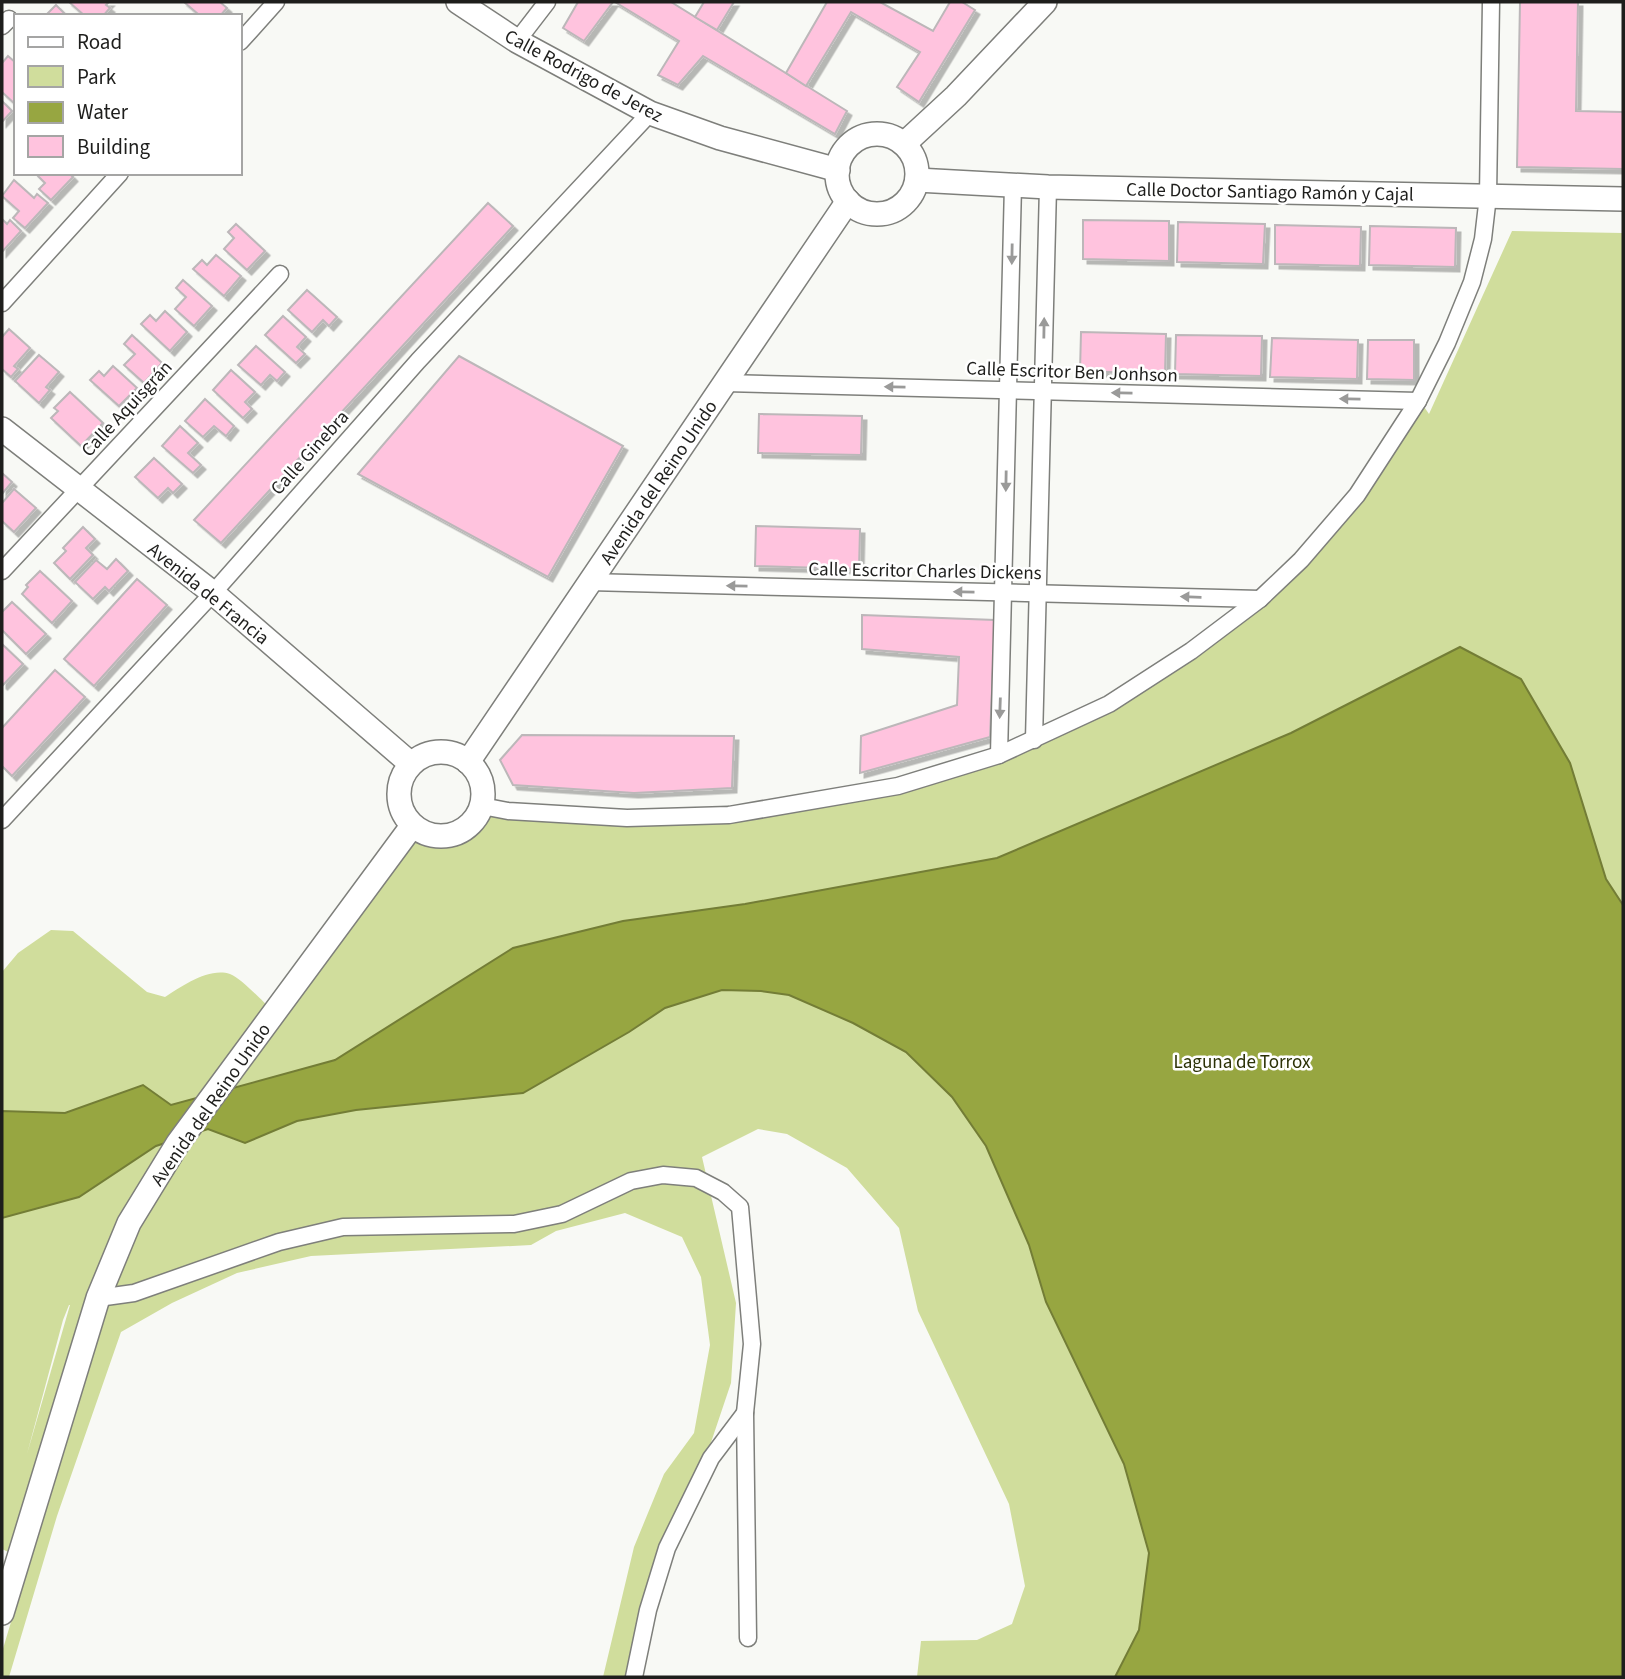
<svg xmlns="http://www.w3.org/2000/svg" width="1625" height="1679" font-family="'Source Sans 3',sans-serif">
  <defs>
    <filter id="shadow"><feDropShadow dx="4.5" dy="4.5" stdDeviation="0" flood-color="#0004"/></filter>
  </defs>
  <rect width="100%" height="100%" fill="#f8f9f5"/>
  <path fill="#d0dd9c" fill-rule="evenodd" d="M1512 231 1623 233V1677H917L921 1641 977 1640 1012 1624 1025 1586 1009 1504 918 1311 899 1228 847 1168 787 1134 758 1129 702 1157 736 1303 731 1383 632 1677H603L634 1547 664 1474 694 1433 710 1345 701 1277 682 1237 625 1213 556 1231 531 1245 311 1256 237 1273 172 1303 121 1332 57 1516 9 1677H2V1652L29 1562 2 1549V972L18 953 51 930 73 931 147 992 165 997C182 986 209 967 230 974 241 978 262 1001 272 1010L411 827C443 842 463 829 485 805L729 814 885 788 996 756 1109 701 1258 603 1357 493 1418 398 1429 414ZM69 1305H70L27 1454 63 1320Z"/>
  <polygon fill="#97a641" stroke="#737d36" stroke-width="2" points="1460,647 1521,679 1570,763 1606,879 1623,905 1623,1677 1115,1677 1139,1630 1149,1553 1124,1464 1046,1302 1029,1245 986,1146 952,1097 906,1052 853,1023 789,995 761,991 722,990 665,1008 629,1032 523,1093 356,1110 297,1121 245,1143 208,1129 156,1146 79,1197 2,1218 2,1111 65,1113 143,1085 171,1105 335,1060 513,948 623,921 745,904 997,858 1291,733"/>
  <g fill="#ffc3de" stroke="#bcb7b9" stroke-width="2" filter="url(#shadow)">
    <polygon points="69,2 109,2 106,5 110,8 103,16 85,16"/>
    <polygon points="184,2 220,2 227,8 220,16 197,16 198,14"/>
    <polygon points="578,2 613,2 584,41 563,28"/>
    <polygon points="615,2 671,2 847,111 835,134 703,56 678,85 658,75 679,41"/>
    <polygon points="704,2 734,2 717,30 695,17"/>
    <polygon points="827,2 880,2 933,31 950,2 962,2 975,10 919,102 897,87 920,52 851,12 806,86 786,73"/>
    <polygon points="1520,2 1578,2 1576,111 1623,112 1623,169 1517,167"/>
    <polygon points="56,5 67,16 45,16"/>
    <polygon points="8,56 16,63 16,105 2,92 2,63"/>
    <polygon points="2,101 12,111 2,122"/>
    <polygon points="35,173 69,173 73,177 51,200 39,189 45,183"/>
    <polygon points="14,180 34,198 37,194 48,203 25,228 13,218 19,211 2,196"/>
    <polygon points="488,203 513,226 221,543 194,520"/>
    <polygon points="2,219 7,224 10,220 21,231 2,252"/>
    <polygon points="1083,220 1169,221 1169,261 1083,259"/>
    <polygon points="1178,222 1265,224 1263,264 1177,262"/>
    <polygon points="236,224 265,251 247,270 224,249 234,238 228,232"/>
    <polygon points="1275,225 1361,227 1360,266 1275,264"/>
    <polygon points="1370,226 1456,228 1455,267 1369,265"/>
    <polygon points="216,255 241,276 224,296 193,269 202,260 207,265"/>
    <polygon points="183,280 212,306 194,326 175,309 186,297 176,288"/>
    <polygon points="307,290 337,317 329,326 323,320 312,332 288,310"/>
    <polygon points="165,311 187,332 170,351 141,324 150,315 156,321"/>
    <polygon points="283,316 306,337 297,347 305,354 296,363 265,335"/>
    <polygon points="9,329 30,348 14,366 18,369 11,377 2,369 2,337"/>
    <polygon points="1081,332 1166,334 1165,374 1080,371"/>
    <polygon points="132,335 162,363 144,383 124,365 135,354 124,344"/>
    <polygon points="1176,335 1262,336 1261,376 1175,374"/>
    <polygon points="1272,338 1358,340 1357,379 1270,377"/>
    <polygon points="1368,340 1414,340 1414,380 1367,379"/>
    <polygon points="256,346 285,372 277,381 270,375 261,385 238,365"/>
    <polygon points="39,355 59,372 46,387 50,390 39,403 15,381"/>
    <polygon points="459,356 623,446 548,577 358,474"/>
    <polygon points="113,366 137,388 119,406 90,380 99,371 104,376"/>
    <polygon points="231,370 255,392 245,402 252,409 243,418 213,390"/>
    <polygon points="70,392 103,423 81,446 51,418 58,411 54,408"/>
    <polygon points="205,399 234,426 226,436 214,426 203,437 185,421"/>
    <polygon points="759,414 862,416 861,455 758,453"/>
    <polygon points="180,426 198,443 188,453 201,465 193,473 162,446"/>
    <polygon points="154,458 182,484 173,493 168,488 158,498 135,477"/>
    <polygon points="2,473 12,482 2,494"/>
    <polygon points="14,489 36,508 14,532 2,521 2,503"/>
    <polygon points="756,526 860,529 859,569 755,566"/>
    <polygon points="83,527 95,539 86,548 93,555 70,579 54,563 66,551 63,548"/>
    <polygon points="116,559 128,571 109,591 105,587 93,599 75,582 96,560 107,569"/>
    <polygon points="40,571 72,601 52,623 22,594 28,587 26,585"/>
    <polygon points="137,579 167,605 94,686 64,659"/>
    <polygon points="12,602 46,634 26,654 2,630 2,612"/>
    <polygon points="862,615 995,620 990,737 860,773 861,736 957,705 959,657 862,649"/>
    <polygon points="2,644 23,664 3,685 2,684"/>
    <polygon points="55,670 85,697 12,776 2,766 2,728"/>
    <polygon points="522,735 734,736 732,788 634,793 513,785 500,760"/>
  </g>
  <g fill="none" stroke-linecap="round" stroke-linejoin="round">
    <g stroke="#7e7f7b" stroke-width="19">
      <g id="street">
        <polyline points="2,26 9,19"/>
        <polyline points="517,41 547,2"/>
        <polyline points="240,42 276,2"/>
        <polyline points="2,303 120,173"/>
        <polyline points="725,383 1418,401"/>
        <polyline points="2,571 280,274"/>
        <polyline points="589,582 1260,599"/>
        <polyline points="1034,740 1048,187"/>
        <polyline points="999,755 1013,185"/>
        <polyline points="482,806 508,811 627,818 729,815 898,786 999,755 1109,704 1191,651 1260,599 1301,560 1357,495 1418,401 1447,343 1472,282 1483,239 1488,196 1491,2"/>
        <polyline points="2,820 213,593 418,361 650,113"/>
        <polyline points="98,1298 134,1293 279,1242 343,1227 514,1224 562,1214 631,1181 663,1175 696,1178 723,1192 740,1207 752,1344 745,1413 748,1638"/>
        <polyline points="634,1677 648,1610 667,1548 711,1458 745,1413"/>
      </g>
    </g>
    <g stroke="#7e7f7b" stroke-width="26">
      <g id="secondary">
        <polyline points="458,2 517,41 650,113 720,138 838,170"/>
        <circle cx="877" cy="174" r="40"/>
        <polyline points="904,144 956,96 1045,2"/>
        <polyline points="917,180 1048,187 1623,199"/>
        <polyline points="2,429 213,593 411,764"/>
        <circle cx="441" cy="794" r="42"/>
        <polyline points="468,762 848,201"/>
        <polyline points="2,1613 98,1298 129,1223 178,1143 412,826"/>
      </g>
    </g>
    <use href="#street" stroke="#fff" stroke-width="16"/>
    <use href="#secondary" stroke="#fff" stroke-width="23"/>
  </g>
  <defs><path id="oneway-solid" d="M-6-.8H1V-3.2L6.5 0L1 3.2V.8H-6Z" transform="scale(1.75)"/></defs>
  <g fill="#9a9a99">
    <use href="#oneway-solid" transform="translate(1012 254) rotate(91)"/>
    <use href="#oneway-solid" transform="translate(1044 328) rotate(-89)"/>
    <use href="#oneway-solid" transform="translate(895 387) rotate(-179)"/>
    <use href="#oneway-solid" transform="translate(1122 393) rotate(-179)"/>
    <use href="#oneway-solid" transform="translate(1350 399) rotate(-179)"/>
    <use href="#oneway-solid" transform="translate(1006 481) rotate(91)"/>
    <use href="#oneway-solid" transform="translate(737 586) rotate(-179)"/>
    <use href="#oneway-solid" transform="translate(964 592) rotate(-179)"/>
    <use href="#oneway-solid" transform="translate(1191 597) rotate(-178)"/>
    <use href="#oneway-solid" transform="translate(1000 708) rotate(92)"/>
  </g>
  <g text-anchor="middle" stroke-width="5" stroke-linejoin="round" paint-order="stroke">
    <g font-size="19" fill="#1e1e1c" stroke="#fff">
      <text transform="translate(584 75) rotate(28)" y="7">Calle Rodrigo de Jerez</text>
      <text transform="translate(1270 191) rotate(1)" y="7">Calle Doctor Santiago Ramón y Cajal</text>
      <text transform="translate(1072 371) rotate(2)" y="7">Calle Escritor Ben Jonhson</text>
      <text transform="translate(126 408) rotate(-47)" y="7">Calle Aquisgrán</text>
      <text transform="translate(309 452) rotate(-48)" y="7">Calle Ginebra</text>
      <text transform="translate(658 482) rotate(-56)" y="7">Avenida del Reino Unido</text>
      <text transform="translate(925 570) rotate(1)" y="7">Calle Escritor Charles Dickens</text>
      <text transform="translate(209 593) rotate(39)" y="7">Avenida de Francia</text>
      <text transform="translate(210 1104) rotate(-55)" y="7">Avenida del Reino Unido</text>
    </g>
    <g font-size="19" fill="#2c3207" stroke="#fff">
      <text x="1242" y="1068">Laguna de Torrox</text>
    </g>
  </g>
  <rect width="1625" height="1679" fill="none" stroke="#1e1e1c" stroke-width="7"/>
  <rect x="14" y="14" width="228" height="161" fill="#ffffff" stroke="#a5a5a4" stroke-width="2"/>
  <rect x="28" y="37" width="35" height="10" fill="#ffffff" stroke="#a5a5a4" stroke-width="2"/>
  <text x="77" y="49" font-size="21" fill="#1e1e1c">Road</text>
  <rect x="28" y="66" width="35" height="21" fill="#d0dd9c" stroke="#a5a5a4" stroke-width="2"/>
  <text x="77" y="84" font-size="21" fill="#1e1e1c">Park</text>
  <rect x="28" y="102" width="35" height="21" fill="#97a641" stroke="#a5a5a4" stroke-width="2"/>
  <text x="77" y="119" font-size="21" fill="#1e1e1c">Water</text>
  <rect x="28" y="136" width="35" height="21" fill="#ffc3de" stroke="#a5a5a4" stroke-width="2"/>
  <text x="77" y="154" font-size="21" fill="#1e1e1c">Building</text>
</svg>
